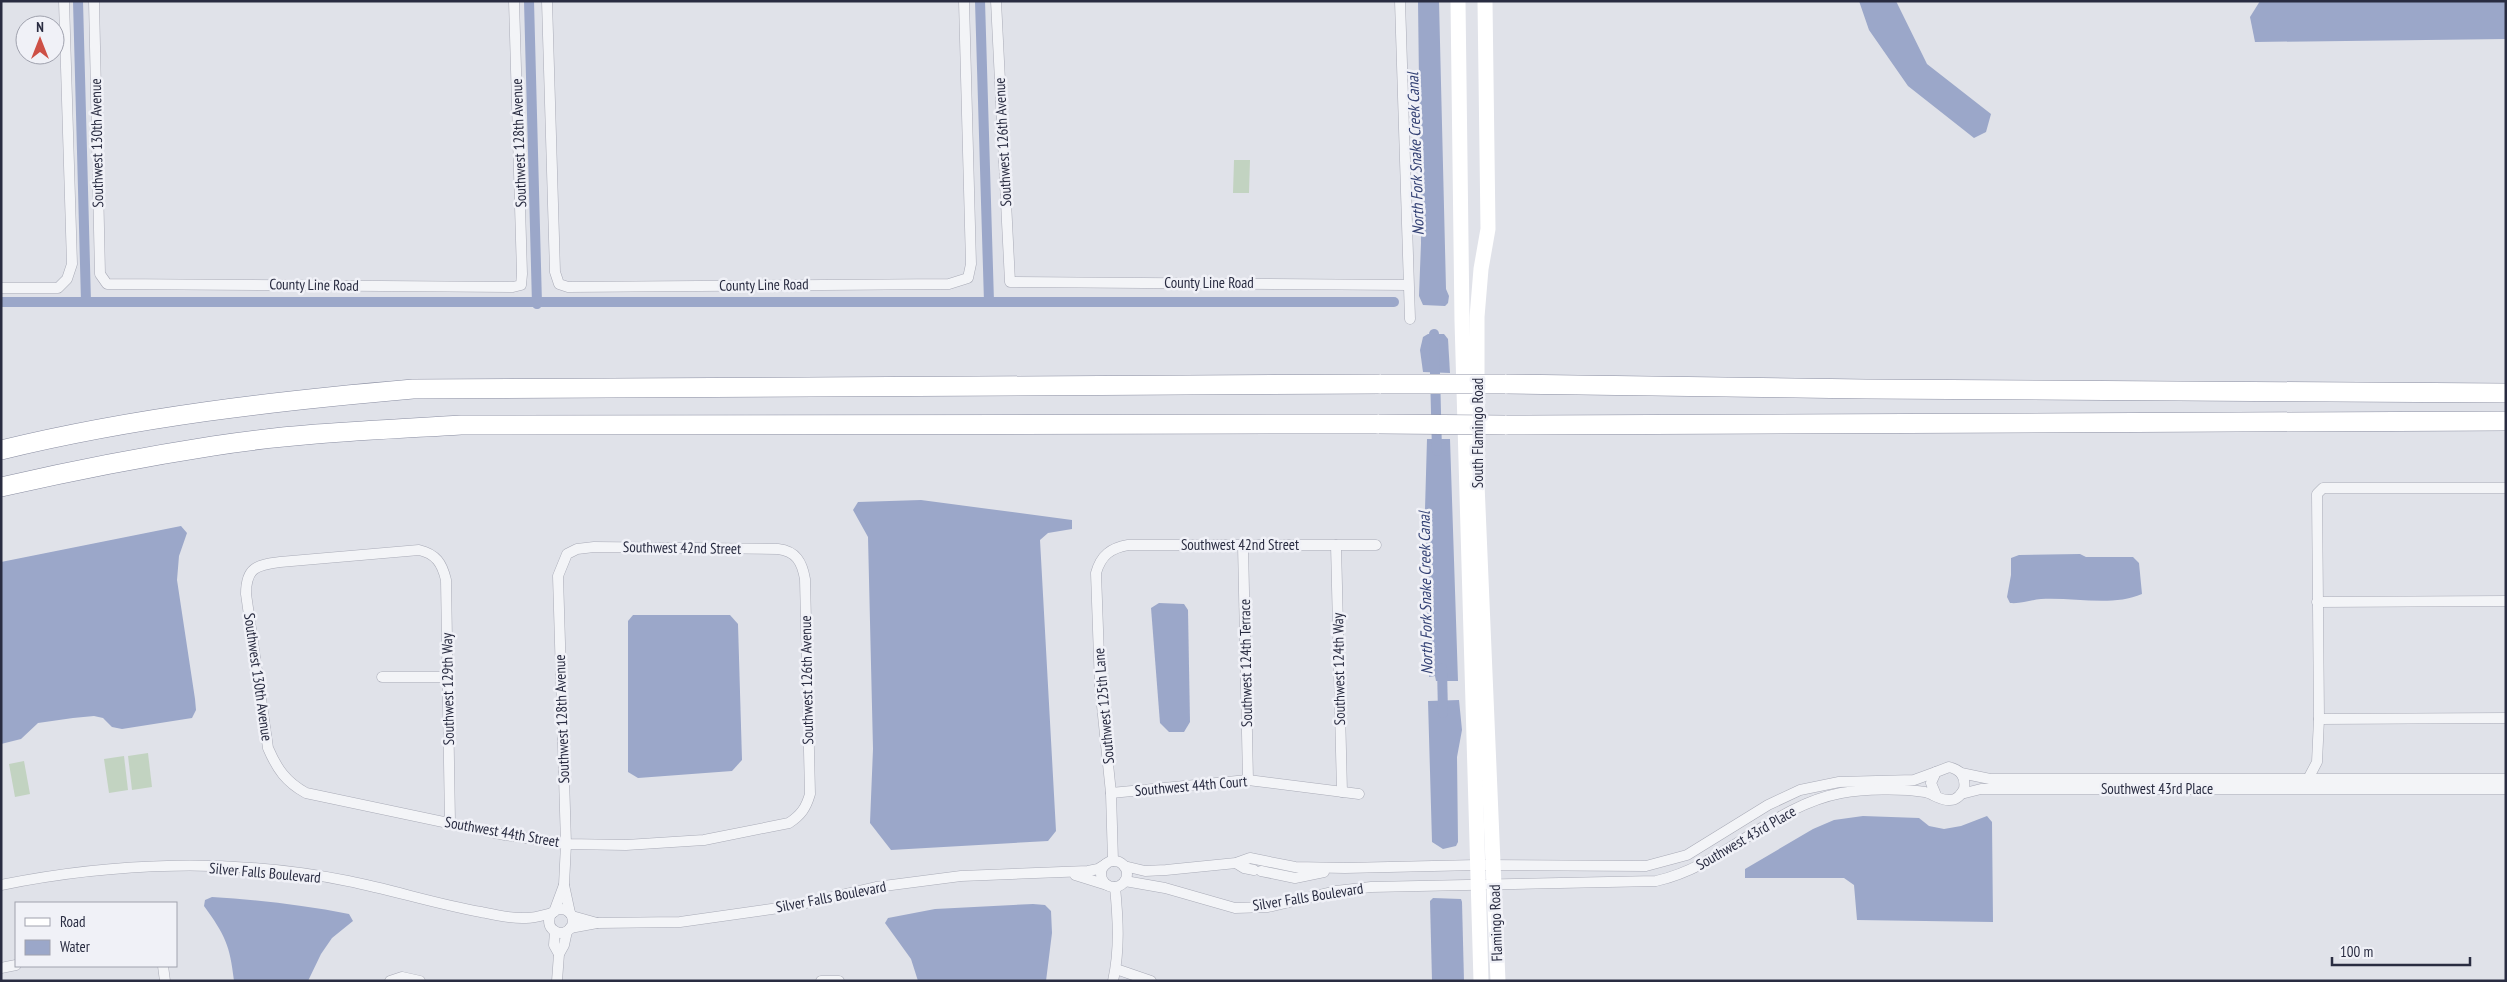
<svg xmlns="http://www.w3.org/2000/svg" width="2507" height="982" font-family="'PT Sans Narrow',sans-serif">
  <rect width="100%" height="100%" fill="#e0e2e9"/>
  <g fill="#c2d3c1">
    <polygon points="1234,160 1250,160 1249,193 1233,193"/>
    <polygon points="148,753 152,787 132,790 128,756"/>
    <polygon points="124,756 128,790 109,793 104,759"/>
    <polygon points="24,761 30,794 15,797 9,764"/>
  </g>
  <g fill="#9ba7c9">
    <polygon points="1418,1 1439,1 1446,289 1449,296 1448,303 1445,306 1423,305 1419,296 1421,243"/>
    <polygon points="1859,1 1896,1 1927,64 1991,114 1986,132 1974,138 1908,86 1869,30"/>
    <polygon points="2260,1 2506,1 2506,39 2255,42 2250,17"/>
    <polygon points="1444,334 1448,339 1450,373 1423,372 1420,350 1423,337 1428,334"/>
    <polygon points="1427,439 1450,439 1458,681 1436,681 1435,676 1429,677 1425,509"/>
    <polygon points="921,500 1072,520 1072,529 1048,533 1040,540 1056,831 1048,841 891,850 870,823 873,749 868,537 853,510 858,502"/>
    <polygon points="181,526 187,533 179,556 177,580 195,699 196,710 192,718 122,729 112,727 103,718 94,716 73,718 38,723 21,739 1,744 1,562"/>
    <path d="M2080 554 2086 557H2133L2139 563 2142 594C2112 607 2074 597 2041 599 2031 600 2021 604 2010 603L2007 597 2011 575V558L2019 555Z"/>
    <polygon points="1159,603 1184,604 1188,610 1190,722 1184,732 1169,732 1160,723 1151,608"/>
    <polygon points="633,615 730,615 738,624 742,760 732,771 638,778 628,772 628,621"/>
    <polygon points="1459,700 1462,730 1457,757 1458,842 1456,846 1443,849 1432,842 1428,701"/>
    <polygon points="1863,816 1919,818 1929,826 1944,829 1961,826 1987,816 1992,822 1993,922 1857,920 1854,885 1844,878 1745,878 1745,869 1813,829 1834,820"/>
    <path d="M212 897C259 900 303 905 349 914L353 921 332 938 321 954 308 981H234C230 945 225 935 204 906L205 900Z"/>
    <polygon points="1433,898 1461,899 1462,902 1464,981 1432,981 1430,901"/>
    <polygon points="1033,904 1045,905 1051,911 1052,933 1046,981 918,981 911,959 885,923 888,918 935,909"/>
  </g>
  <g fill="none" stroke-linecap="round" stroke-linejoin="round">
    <g stroke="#9ba7c9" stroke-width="10">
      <polyline points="78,1 86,302"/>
      <polyline points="529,1 537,304"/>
      <polyline points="980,1 989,302"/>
      <polyline points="1,302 1394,302"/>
      <polyline points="1434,334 1437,451"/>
      <polyline points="1442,668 1443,713"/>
    </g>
    <g stroke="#a9abb7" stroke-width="11">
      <g id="street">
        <polyline points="94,1 100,274 107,284 513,287 521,285 522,274 514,1"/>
        <polyline points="547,1 555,272 559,284 568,287 949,284 968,278 971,264 964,1"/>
        <polyline points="996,1 1010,282 1408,285"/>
        <polyline points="1400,1 1410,319"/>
        <polyline points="1,288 58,288 67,279 72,264 64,1"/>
        <polyline points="1243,545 1248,780"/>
        <polyline points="1336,545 1342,792"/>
        <polyline points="2317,602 2506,601"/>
        <polyline points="382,677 448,677"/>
        <polyline points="2319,719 2506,718"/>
        <polyline points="1961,773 1990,779 2506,779"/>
        <polyline points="2308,779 2317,762 2319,719 2317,494 2323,488 2506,488"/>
        <polyline points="1111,793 1248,780 1359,794"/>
        <polyline points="1961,794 1981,789 2506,789"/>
        <path d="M450 823 446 580C442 563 436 554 419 550L280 562C256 565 246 568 246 594L268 748C277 769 286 782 306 793L505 835 566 844 626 845 704 840 789 823C801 815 806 808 810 794L805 579C802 562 796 551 778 549L594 547 577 549 567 554 558 576 566 844 564 885 570 913"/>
        <path d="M1113 861 1111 793 1100 686 1096 573C1101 555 1111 548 1128 545H1376"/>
        <circle cx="1114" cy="874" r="13"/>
        <polyline points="1236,863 1244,868 1254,870"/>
        <polyline points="1124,866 1145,871 1166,870 1236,863 1250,858 1295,867 1345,868 1477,865 1646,866 1687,855 1768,805 1800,790 1839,782 1914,780 1936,772"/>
        <polyline points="1261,871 1295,878 1324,872"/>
        <polyline points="1075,875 1107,885"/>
        <path d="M1125 881 1165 888 1235 908 1268 907 1336 891 1371 887 1656 881C1724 866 1772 806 1841 793 1864 789 1901 788 1925 792 1933 794 1941 801 1950 800 1957 800 1961 795 1964 789 1966 777 1961 770 1949 767L1936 772 1931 783 1936 795"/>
        <path d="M1 885C114 862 235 858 348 881 393 890 436 904 481 912 495 915 511 919 526 918 535 918 544 915 552 913"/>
        <circle cx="561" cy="921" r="12"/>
        <polyline points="554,912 564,885"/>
        <polyline points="572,916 597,923"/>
        <polyline points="570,928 597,923 680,922 793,906 876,887 961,876 1088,871 1098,869 1106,864"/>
        <polyline points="555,931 554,945 559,954"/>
        <polyline points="163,966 165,981"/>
        <polyline points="1,968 16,965"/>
        <polyline points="1116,969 1151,981"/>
        <polyline points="390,981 402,977 420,981"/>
        <polyline points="557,981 559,954 564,945 567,931"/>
        <polyline points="821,981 839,981"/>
        <path d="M1113 981C1120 950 1118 918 1115 887"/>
      </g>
    </g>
    <g stroke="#888ca0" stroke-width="20">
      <g id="highway">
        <polyline points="1505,384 1866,389 2506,393"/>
        <polyline points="1505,425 2506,421"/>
        <path d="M1 450C136 417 275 401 413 389L1381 384"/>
        <path d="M1 487C71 471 142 457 213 446 295 433 378 430 461 425L1379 424"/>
      </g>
    </g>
    <use href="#street" stroke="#f3f4f7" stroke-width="10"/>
    <g stroke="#fff" stroke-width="15">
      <polyline points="1458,1 1462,321 1481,981"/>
      <polyline points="1485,1 1488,229 1481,269 1477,317 1477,484 1498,981"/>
    </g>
    <use href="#highway" stroke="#fff" stroke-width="19"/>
    <g stroke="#888ca0" stroke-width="20" stroke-linecap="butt">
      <g id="highway-bridge">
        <polyline points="1381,384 1505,384"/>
        <polyline points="1379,424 1505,425"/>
      </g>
    </g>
    <use href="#highway-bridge" stroke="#fff" stroke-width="19"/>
  </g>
  <g text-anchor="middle" stroke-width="5" stroke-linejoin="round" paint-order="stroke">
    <g font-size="15" fill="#292c41" stroke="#f0f1f7">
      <text transform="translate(1003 142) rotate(-93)" y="5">Southwest 126th Avenue</text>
      <text transform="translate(97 143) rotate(-91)" y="5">Southwest 130th Avenue</text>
      <text transform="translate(519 143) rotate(-92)" y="5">Southwest 128th Avenue</text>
      <text x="1209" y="288">County Line Road</text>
      <text transform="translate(314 285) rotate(1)" y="5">County Line Road</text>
      <text transform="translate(764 285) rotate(-1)" y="5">County Line Road</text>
      <text transform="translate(1478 433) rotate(-90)" y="5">South Flamingo Road</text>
      <text x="1240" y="550">Southwest 42nd Street</text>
      <text transform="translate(682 548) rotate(1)" y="5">Southwest 42nd Street</text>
      <text transform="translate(1246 663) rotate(-91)" y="5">Southwest 124th Terrace</text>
      <text transform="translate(1339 669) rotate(-91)" y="5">Southwest 124th Way</text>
      <text transform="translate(258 677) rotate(82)" y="5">Southwest 130th Avenue</text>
      <text transform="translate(807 680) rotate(-91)" y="5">Southwest 126th Avenue</text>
      <text transform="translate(448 689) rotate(-91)" y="5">Southwest 129th Way</text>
      <text transform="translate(1104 706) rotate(-95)" y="5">Southwest 125th Lane</text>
      <text transform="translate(562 719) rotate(-92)" y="5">Southwest 128th Avenue</text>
      <text transform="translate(1191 786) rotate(-5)" y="5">Southwest 44th Court</text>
      <text x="2157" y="794">Southwest 43rd Place</text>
      <text transform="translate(502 832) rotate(10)" y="5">Southwest 44th Street</text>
      <text transform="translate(1746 838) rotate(-30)" y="5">Southwest 43rd Place</text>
      <text transform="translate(265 873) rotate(5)" y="5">Silver Falls Boulevard</text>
      <text transform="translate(831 897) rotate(-11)" y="5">Silver Falls Boulevard</text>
      <text transform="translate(1308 897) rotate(-9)" y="5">Silver Falls Boulevard</text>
      <text transform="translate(1496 923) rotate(-92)" y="5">Flamingo Road</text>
    </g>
    <g font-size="16" font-style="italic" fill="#334174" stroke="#f0f1f7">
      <text transform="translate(1415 154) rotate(-92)" y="6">North Fork Snake Creek Canal</text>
      <text transform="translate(1425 593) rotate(-91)" y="6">North Fork Snake Creek Canal</text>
    </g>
  </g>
  <rect width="2507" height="982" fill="none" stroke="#292c41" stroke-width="5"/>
  <rect x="15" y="902" width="162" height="65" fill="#f0f1f7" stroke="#a0a2ae"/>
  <rect x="25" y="918" width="25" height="8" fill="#ffffff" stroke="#a0a2ae"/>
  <text x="60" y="927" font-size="15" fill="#292c41">Road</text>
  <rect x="25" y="940" width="25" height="15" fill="#9ba7c9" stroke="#a0a2ae"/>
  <text x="60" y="952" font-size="15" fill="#292c41">Water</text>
  <g transform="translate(40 40)"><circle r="24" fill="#f0f1f7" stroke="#a0a2ae"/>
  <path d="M0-4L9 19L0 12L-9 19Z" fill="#cd5046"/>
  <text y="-8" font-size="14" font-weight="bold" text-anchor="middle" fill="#292c41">N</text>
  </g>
  <path d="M2332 957v8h138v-8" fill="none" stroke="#292c41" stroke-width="2.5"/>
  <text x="2340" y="957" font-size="15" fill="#292c41" stroke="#f0f1f7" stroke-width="4" paint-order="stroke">100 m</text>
</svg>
